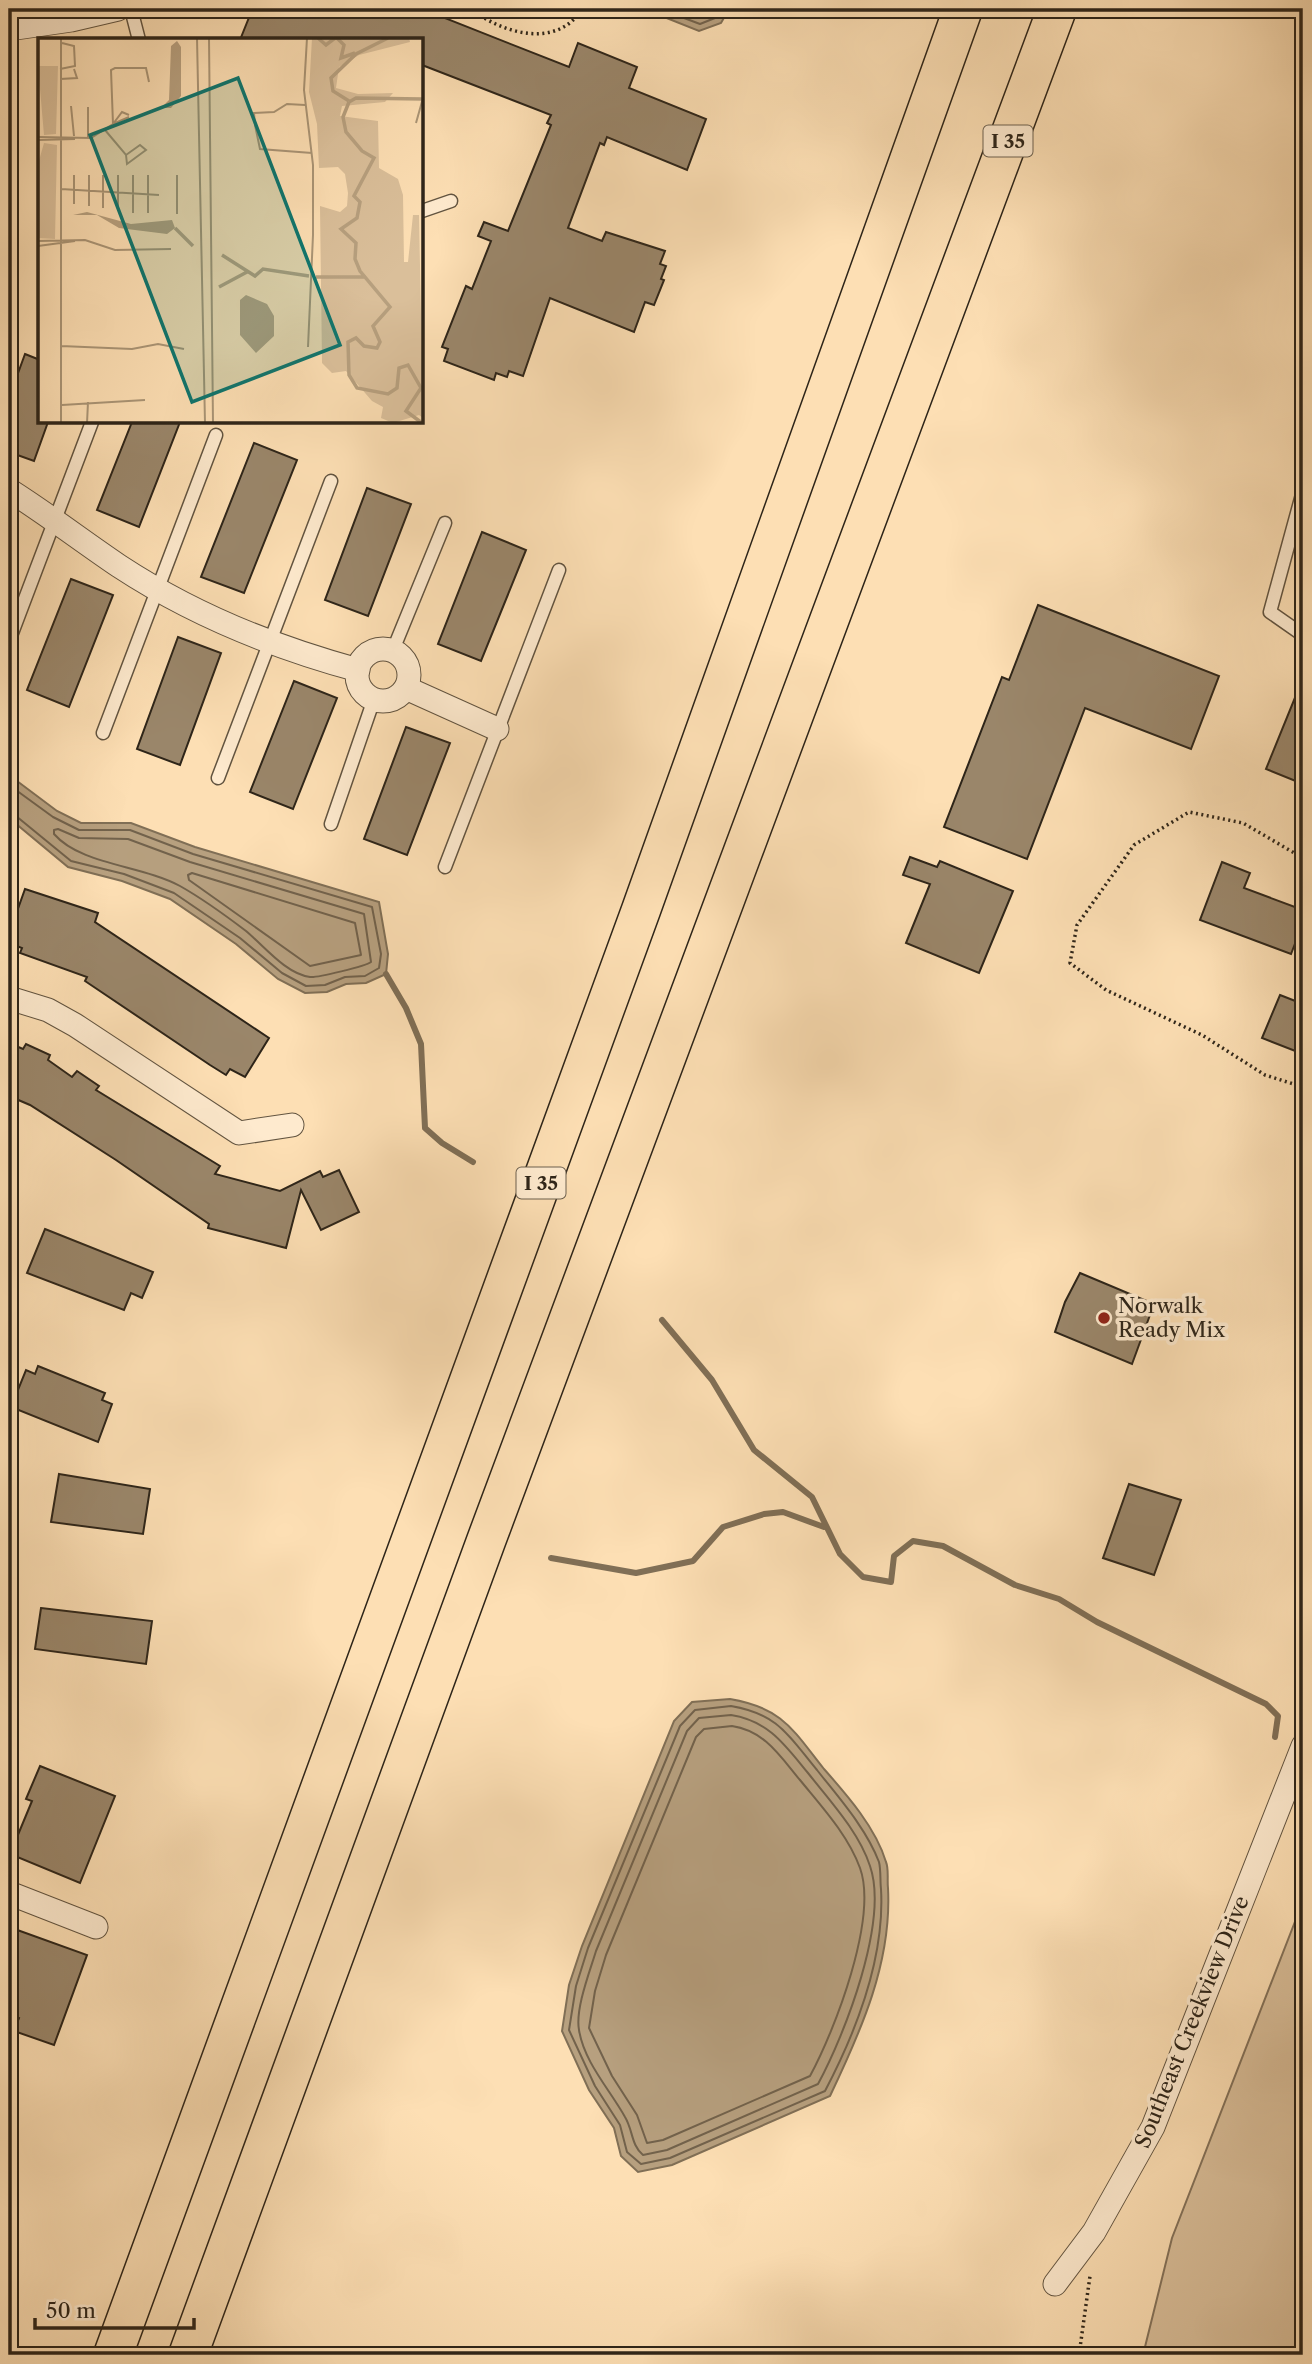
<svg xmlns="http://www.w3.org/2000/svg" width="1312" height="2364" font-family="'Libre Caslon Text',serif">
  <rect width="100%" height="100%" fill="#fddfb4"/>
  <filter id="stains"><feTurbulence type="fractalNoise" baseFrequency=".00286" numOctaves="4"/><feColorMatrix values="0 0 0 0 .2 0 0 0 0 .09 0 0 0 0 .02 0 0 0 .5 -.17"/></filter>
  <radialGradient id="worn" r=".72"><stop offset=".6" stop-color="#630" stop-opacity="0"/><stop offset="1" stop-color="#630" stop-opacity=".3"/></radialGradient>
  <polygon fill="#dabf9a" stroke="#84725a" stroke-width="2" points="1303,1901 1303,2355 1143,2355 1172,2238"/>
  <g fill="#b7a07f" stroke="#806f56" stroke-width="2">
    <polygon points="644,9 729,9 721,23 699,31"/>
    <polygon points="9,775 57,811 81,823 131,823 195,847 379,902 388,954 386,974 366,983 346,984 327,992 305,993 278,979 236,944 170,899 122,881 68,867 9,818"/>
    <path d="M730 1699C783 1708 793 1730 824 1769 847 1795 876 1828 886 1862 889 1869 887 1880 888 1888 892 1962 861 2031 830 2096L672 2165 638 2172 621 2156 614 2128 589 2090 562 2031 569 1985 582 1946 674 1721 692 1702Z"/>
  </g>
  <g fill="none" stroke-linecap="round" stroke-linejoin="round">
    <g stroke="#72624c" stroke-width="2">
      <polyline points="660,9 700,24 715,18 721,9"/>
      <polyline points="9,785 53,817 79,830 130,830 193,854 372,907 381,954 379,968 365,976 345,977 325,985 306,986 282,973 240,938 174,893 124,874 71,861 16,816 9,814"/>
      <path d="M58 829 79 838 128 839 190 862 364 914 371 962C366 966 317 978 310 977 286 974 264 946 246 931 225 915 203 899 180 886 141 865 81 865 54 834V830Z"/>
      <polygon points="192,873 355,923 361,955 310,966 189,880 188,875"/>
      <path d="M731 1706C778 1714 788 1735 817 1770 839 1798 866 1828 879 1862 881 1870 880 1881 881 1889 885 1958 857 2030 825 2091L670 2158 641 2164 627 2152 620 2125 595 2086 569 2030 576 1986 588 1948 680 1726 695 1710Z"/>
      <path d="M731 1715C769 1721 785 1745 808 1773 830 1801 859 1832 870 1866 889 1921 845 2034 818 2084L667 2150 643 2155C631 2145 633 2130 625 2117 610 2090 584 2062 579 2030 575 2009 590 1971 596 1951L687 1731 699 1718Z"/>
      <path d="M732 1726C765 1731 780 1756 800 1780 822 1807 848 1835 860 1868 878 1918 835 2030 810 2076L663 2140 647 2143 637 2115 612 2076 589 2028 595 1991 606 1955 696 1737 704 1729Z"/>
    </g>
    <g stroke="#806f56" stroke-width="6">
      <polyline points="386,974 406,1008 421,1044 425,1128 442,1143 473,1162"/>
      <polyline points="662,1320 712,1380 754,1450 812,1497 840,1554 863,1577 891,1582 894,1556 913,1541 943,1546 1015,1585 1059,1599 1097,1622 1266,1704 1278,1716 1275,1737"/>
      <polyline points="551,1558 636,1573 693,1561 723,1527 764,1514 783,1512 824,1527"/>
    </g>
  </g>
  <g fill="#9a866a" stroke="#2e2519" stroke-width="2">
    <polygon points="276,9 433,9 432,13 569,67 578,43 637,67 629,88 706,119 687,170 607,137 604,145 600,143 568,228 602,241 606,232 665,251 660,264 666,266 661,279 664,280 654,305 645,302 634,332 550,298 523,376 509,371 507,377 496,373 494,380 444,361 448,349 442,347 466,286 472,289 491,241 478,236 484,222 508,231 551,125 547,123 551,115 422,65 422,40 240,40 250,15"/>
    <polygon points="25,354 40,360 40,422 48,422 34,461 9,452 9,398"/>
    <polygon points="132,422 180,422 139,527 97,510"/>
    <polygon points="254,443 297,460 244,593 201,577"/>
    <polygon points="367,488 411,504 368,616 325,600"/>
    <polygon points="482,532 526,550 481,661 438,644"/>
    <polygon points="71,579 113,595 69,707 27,690"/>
    <polygon points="1038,605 1219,676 1191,749 1085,708 1027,859 944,827 1002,677 1009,680"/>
    <polygon points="178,637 221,653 180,765 137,749"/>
    <polygon points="1303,678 1303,784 1266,769"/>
    <polygon points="294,681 337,698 293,809 250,792"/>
    <polygon points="406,727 450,743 407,855 364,839"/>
    <polygon points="910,857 937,867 940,861 1013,891 979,973 906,943 930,884 903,875"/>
    <polygon points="1222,862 1250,873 1244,888 1303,910 1303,923 1291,954 1200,920"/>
    <polygon points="25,889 98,913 95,922 269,1038 245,1077 230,1069 226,1075 210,1065 85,981 87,977 20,953 22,948 9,943 9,934"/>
    <polygon points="1280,995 1303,1004 1303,1054 1262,1038"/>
    <polygon points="9,1043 23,1049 26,1044 50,1055 48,1060 72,1077 77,1071 99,1086 96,1090 220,1166 215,1174 280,1191 320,1171 323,1177 339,1170 359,1212 321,1230 301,1190 286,1248 208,1228 209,1224 116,1160 30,1105 9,1096"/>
    <polygon points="45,1229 153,1272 142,1298 131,1293 124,1310 27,1273"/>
    <polygon points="1080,1273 1154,1304 1132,1364 1055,1332 1065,1302"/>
    <polygon points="38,1366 105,1393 102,1400 112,1404 98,1442 11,1407 26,1370 35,1374"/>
    <polygon points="59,1474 150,1489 143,1534 51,1522"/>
    <polygon points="1129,1484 1181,1500 1154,1575 1103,1558"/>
    <polygon points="41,1608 152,1621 146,1664 35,1649"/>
    <polygon points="40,1766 115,1796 80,1883 10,1854 32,1801 26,1799"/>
    <polygon points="9,1927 87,1955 54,2045 14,2031 19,2018 9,2014"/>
  </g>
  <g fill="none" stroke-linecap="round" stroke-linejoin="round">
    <g stroke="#625440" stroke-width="15">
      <g id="lane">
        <polyline points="131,9 139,40"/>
        <polyline points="422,211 451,201"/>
        <polyline points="1303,410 1303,429"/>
        <polyline points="1303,491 1270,612 1303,635"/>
        <polyline points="9,641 92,422"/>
        <polyline points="393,650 445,523"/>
        <polyline points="103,733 216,435"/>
        <polyline points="218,778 331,481"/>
        <polyline points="331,824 374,699"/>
        <polyline points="445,867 559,570"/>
      </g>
    </g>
    <g stroke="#625440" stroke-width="25">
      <g id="street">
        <polyline points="9,29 71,20 118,9"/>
        <path d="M9 490C47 514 82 541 119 566 192 614 273 647 358 670"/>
        <circle cx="383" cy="675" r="26"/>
        <polyline points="406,688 497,729"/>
        <polyline points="9,998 48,1010 75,1025 239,1133 292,1125"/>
        <polyline points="9,1893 96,1927"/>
        <polyline points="1055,2284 1094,2232 1153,2127 1303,1746"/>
      </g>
    </g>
    <g stroke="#2e2519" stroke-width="41">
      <g id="highway">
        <polyline points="113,2355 641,910 963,9"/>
        <polyline points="188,2355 486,1541 1057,9"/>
      </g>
    </g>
    <g stroke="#2e2519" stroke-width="3.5" stroke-dasharray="2 3.5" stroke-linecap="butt">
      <path d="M471 9C503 34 557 49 582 9"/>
      <polyline points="1303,858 1243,823 1189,812 1134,845 1077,925 1070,963 1106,990 1202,1035 1265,1075 1303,1087"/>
      <polyline points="1079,2355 1090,2276"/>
    </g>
    <use href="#lane" stroke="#feeace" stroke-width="12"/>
    <use href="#street" stroke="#feeace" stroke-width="23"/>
    <use href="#highway" stroke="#fddfb4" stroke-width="38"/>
  </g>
  <circle fill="#8f2418" stroke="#feeace" stroke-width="2.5" cx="1104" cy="1318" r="7"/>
  <g text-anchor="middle" stroke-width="7" stroke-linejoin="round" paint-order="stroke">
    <g fill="#feeace" stroke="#6c604f" stroke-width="2">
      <rect x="983.5" y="125.5" width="49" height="31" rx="5"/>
      <rect x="516.5" y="1167.5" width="49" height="31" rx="5"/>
    </g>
    <g font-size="19" font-weight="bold" fill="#2e2519">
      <text x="1008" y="148">I 35</text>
      <text x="541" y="1190">I 35</text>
    </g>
    <g font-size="21" fill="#2e2519" stroke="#feeace" text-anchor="start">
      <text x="1118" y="1313">Norwalk<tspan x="1118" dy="24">Ready Mix</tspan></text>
    </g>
    <g font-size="21" fill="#2e2519" stroke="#feeace">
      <text transform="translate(1192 2022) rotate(-68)" y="7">Southeast Creekview Drive</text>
    </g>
  </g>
  <g transform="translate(38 38)">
    <rect width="385" height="385" fill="#fddfb4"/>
    <path d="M274 0H371L372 4 321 17 301 29 298 50 320 56 355 55 347 64 304 68 302 78 340 83 341 130 360 141 365 157 366 224H370L375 177H381L385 380 381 377 355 385 343 380 345 369 334 363 308 333 294 335 284 325 282 168 302 174 309 168 310 155 307 136 300 129 281 130 279 86 271 54ZM0 28H20L18 96 6 97ZM6 105 19 107 17 201 0 200V126Z" fill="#dabf9a"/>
    <path d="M139 3 143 9V58L133 70H123L131 62 133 8ZM49 174 93 186 134 182 137 190 129 196 81 190 59 177H35ZM208 257 229 266 236 278V298L218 315 202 297V262Z" fill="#b7a07f"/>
    <path fill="none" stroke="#b7a07f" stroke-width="3.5" d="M280 0 288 7 297 0M299 0 306 7 303 20 317 15M311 63 295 53 293 40 318 16 350 0M311 64 305 79 308 94 324 113 336 120 316 158 322 164 319 180 303 191 318 205 317 221 322 233 352 269 335 288 342 304 339 310 326 308 318 300 310 304 311 337 319 350 350 356 359 350 361 330 370 327 383 350 368 373 384 385M311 64 318 60 384 61M137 190 155 208M184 217 217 238 225 231 271 238M278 239H328M181 249 209 234"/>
    <path fill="none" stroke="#aa9576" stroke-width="2" d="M23 0V385M159 0 167 385M171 0 175 385M269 0 266 52 275 127V197L270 309M22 31 37 28 36 8 24 5M22 41 39 40 36 31M267 67 249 66 236 74 216 75 217 87 222 111 274 115M33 68 36 98M91 79 75 86 84 74 91 77M378 85 385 60M67 92 88 117 102 107 108 112 89 126 88 117M0 99 53 100 75 86 73 32 77 30H108L111 44M50 101V69M0 102 37 101M51 137V168M80 137V173M95 137V175M110 137V175M139 137V176M23 151 121 157M36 166V137M65 170V137M0 203 47 202 77 212 133 211M0 208 37 203M23 308 94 311 120 306 146 311M24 367 107 362M49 385 50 364"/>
    <path fill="#0f766e" fill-opacity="0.15" stroke="#0f766e" stroke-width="3.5" d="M200 40 302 307 154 364 52 97Z"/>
    <rect width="385" height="385" fill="none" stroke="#2e2519" stroke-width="3.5"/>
  </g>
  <rect width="1312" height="2364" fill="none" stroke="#fddfb4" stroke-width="35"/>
  <rect x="10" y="10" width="1291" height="2343" fill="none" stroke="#2e2519" stroke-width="3.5"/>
  <rect x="18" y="18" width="1277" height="2329" fill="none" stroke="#2e2519" stroke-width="2"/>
  <path d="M35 2318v10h159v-10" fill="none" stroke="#2e2519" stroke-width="3.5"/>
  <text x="46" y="2318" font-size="21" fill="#2e2519" stroke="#feeace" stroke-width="5" paint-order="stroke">50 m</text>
  <rect width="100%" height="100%" filter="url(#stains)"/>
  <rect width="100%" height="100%" fill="url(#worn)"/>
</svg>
